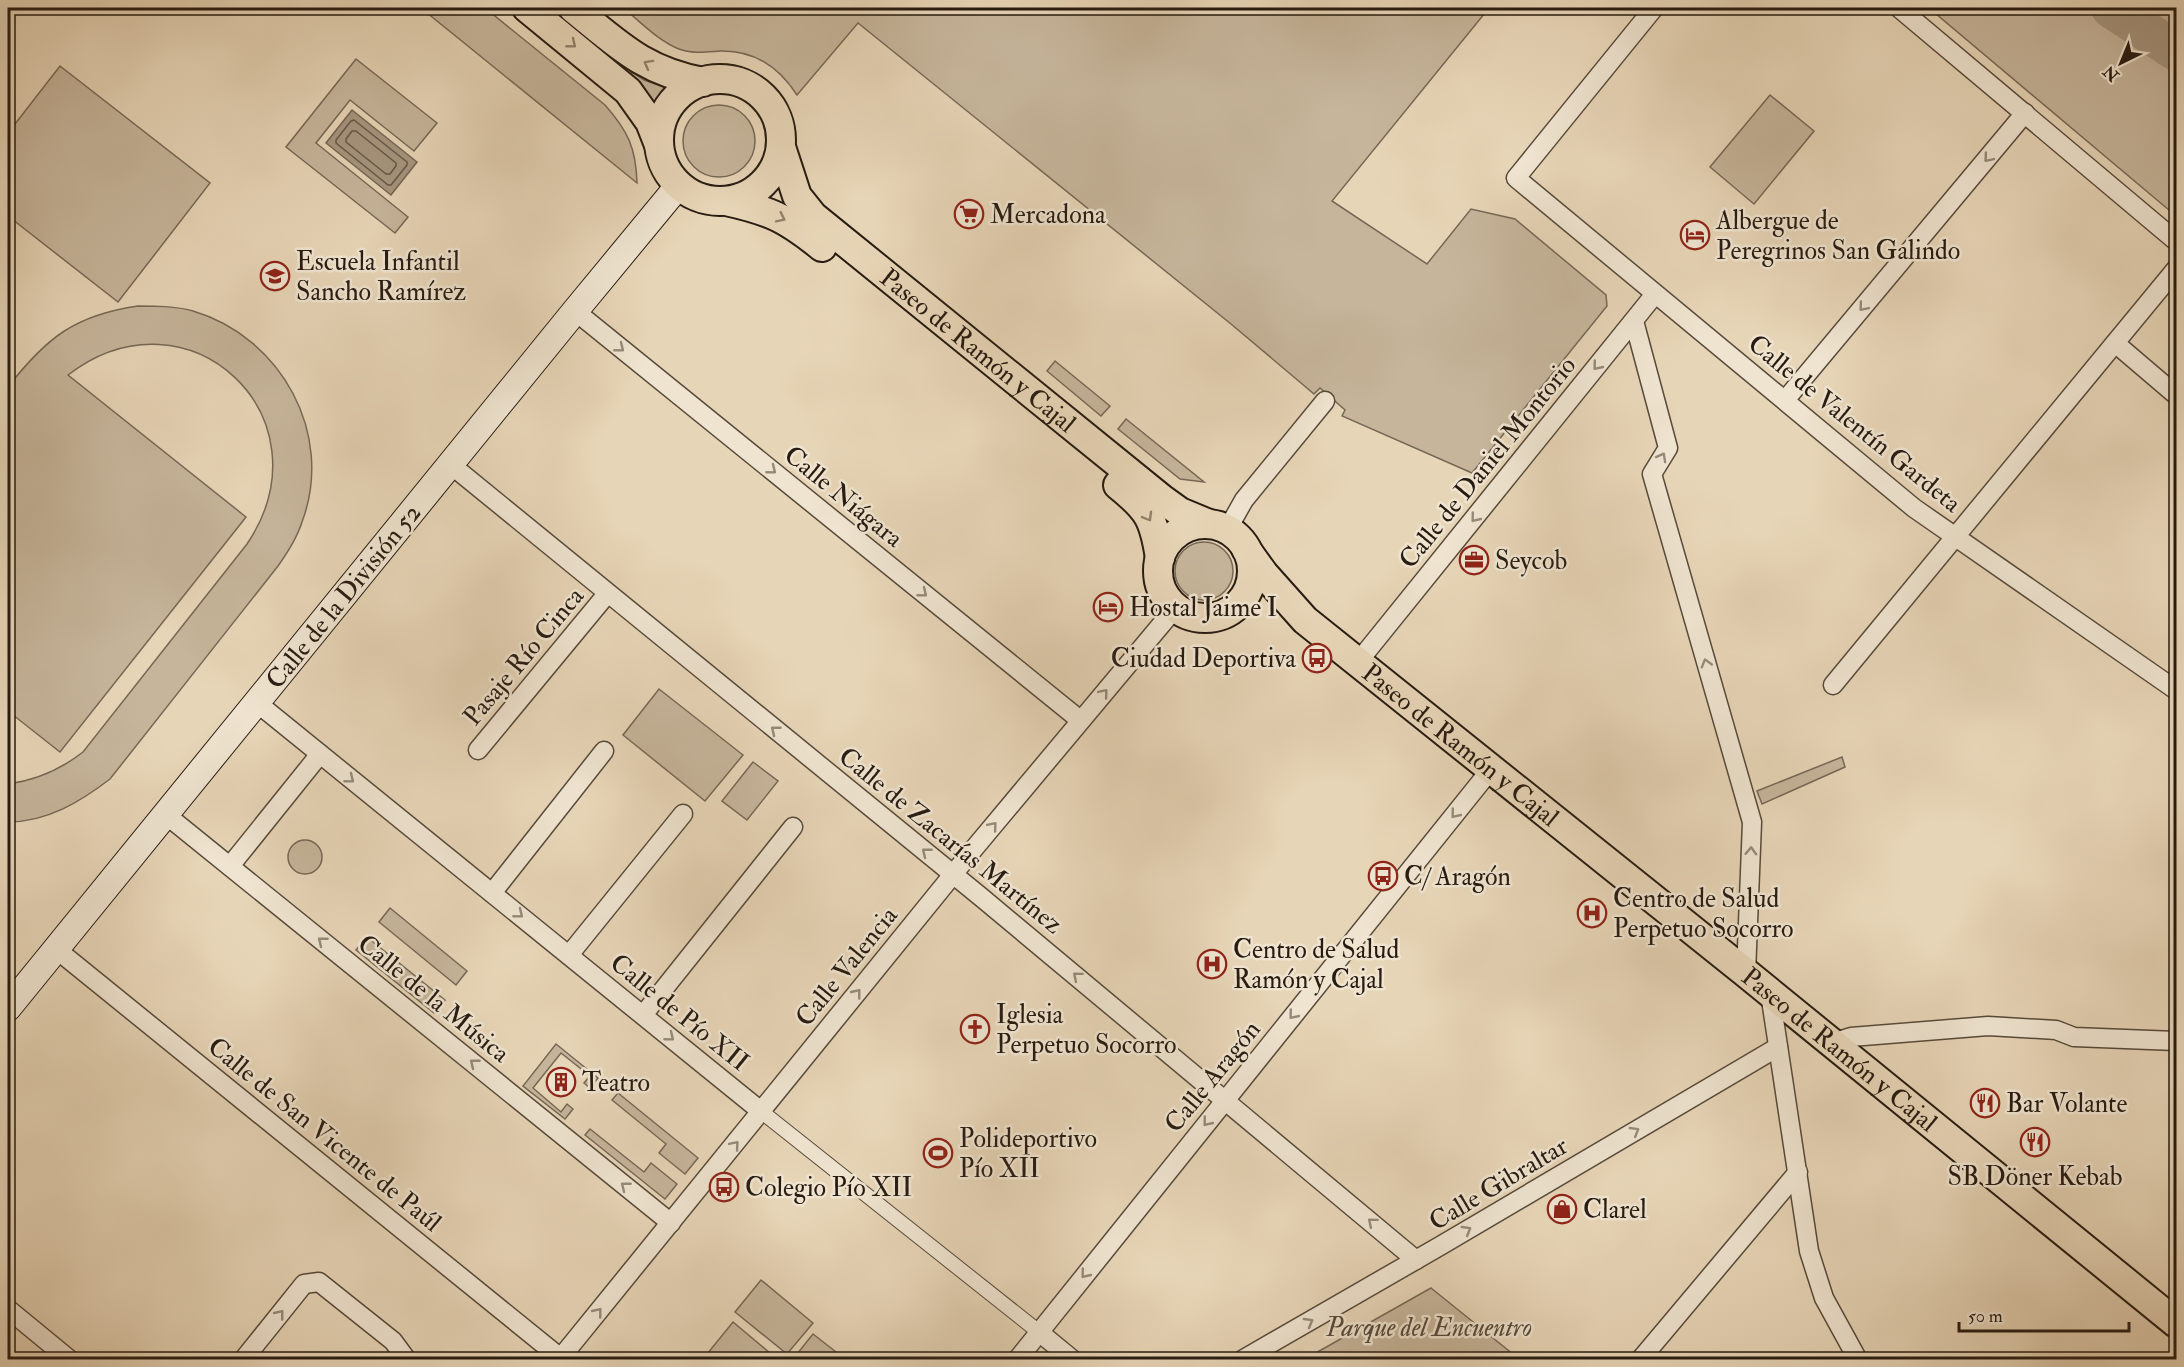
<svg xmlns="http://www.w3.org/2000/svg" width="2184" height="1367" font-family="'IM FELL Double Pica',serif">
  <rect width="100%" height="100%" fill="#e7d5b7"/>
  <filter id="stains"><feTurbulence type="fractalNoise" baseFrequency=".00333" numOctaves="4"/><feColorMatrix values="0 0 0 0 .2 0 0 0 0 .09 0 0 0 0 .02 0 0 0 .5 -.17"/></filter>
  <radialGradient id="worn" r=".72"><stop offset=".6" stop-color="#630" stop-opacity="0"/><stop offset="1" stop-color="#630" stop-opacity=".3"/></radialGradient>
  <g fill="#c6b59b" stroke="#766856" stroke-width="1.5">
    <path d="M421 8H485L605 105C628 131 636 148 637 183Z"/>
    <path d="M623 8H1489L1332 201 1427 264 1471 209 1515 219 1606 295 1607 306 1472 473 1342 416 1345 410 1320 388 1314 394 1231 324 858 23 797 95C779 67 755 50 720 51 706 52 692 54 679 49 658 41 640 21 623 8Z"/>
    <polygon points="1929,8 2176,8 2176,216"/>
    <polygon points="356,59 437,123 414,151 350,100 316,143 408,217 395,233 286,147"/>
    <polygon points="60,66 210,183 118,302 8,216 8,133"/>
    <polygon points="632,72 644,80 667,88 655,105 629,76"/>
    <polygon points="1770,95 1814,131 1754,204 1710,167"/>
    <circle cx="719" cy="141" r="36"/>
    <path d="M138 306C156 306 175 306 193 311 281 337 335 434 302 522 297 538 288 552 278 566L110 779C80 802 47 822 8 822V784C37 780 60 770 83 752L247 544C332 418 189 282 68 375L246 517 60 752 8 711V387C46 338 75 315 138 306Z"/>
    <polygon points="1055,361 1110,406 1101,416 1047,371"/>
    <polygon points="1126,419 1204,482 1180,479 1118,429"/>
    <circle cx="1204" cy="571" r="29"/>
    <polygon points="659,689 743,755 705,801 623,735"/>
    <polygon points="1842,757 1845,767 1762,804 1757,791"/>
    <polygon points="753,762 778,781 747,820 722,801"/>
    <circle cx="305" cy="857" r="17"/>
    <polygon points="390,908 467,971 456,985 379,922"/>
    <polygon points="367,937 445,1000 434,1013 356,950"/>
    <polygon points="556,1044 598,1078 590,1088 584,1083 590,1076 561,1053 533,1088 561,1112 567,1104 573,1109 565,1119 523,1086"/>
    <polygon points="618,1093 698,1158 685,1174 659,1153 666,1144 612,1100"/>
    <polygon points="590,1129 644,1172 651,1163 677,1184 665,1199 585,1135"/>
    <polygon points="761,1280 813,1323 787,1354 735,1312"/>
    <polygon points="1431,1288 1519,1359 1305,1359"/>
    <polygon points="733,1322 770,1353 765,1359 703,1359"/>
    <polygon points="813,1334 845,1359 793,1359"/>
  </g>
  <polygon fill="#a6967f" stroke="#736553" stroke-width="1.5" points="352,110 417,162 391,195 326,143"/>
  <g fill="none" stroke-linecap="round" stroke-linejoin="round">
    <g stroke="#665848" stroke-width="1.5">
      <polygon points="354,120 407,162 407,165 391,185 388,185 336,143 336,140 351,121"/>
      <polygon points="352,131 356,131 396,163 396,166 390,174 386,174 346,142 346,139"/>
    </g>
    <polyline stroke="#a6967f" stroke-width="40" points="2111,8 2176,51"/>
    <g stroke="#574a3a" stroke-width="16">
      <polyline id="pedestrian" points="762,1112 1039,1332"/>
    </g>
    <g stroke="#574a3a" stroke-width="21">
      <g id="minor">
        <polyline points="1654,8 1516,178 1914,508 2176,690"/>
        <polyline points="1899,8 2176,241"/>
        <polyline points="575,311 1080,720"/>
        <polyline points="1634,321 1668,448 1652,474 1752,822 1746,973"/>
        <polyline points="2115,343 2176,395"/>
        <polyline points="1786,399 2025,113"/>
        <polyline points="450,464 981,897 1416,1260"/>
        <polyline points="1227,530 1244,500 1325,401"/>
        <polyline points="1358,662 1655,294"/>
        <polyline points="1833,685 2176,269"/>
        <polyline points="256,702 762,1112"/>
        <polyline points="478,750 607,594"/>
        <polyline points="165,814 671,1223"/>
        <polyline points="230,866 320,754"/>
        <polyline points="492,893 604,751"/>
        <polyline points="56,949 563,1360"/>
        <polyline points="569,955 683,814"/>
        <polyline points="1770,993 1809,1251 1824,1298 1858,1360"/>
        <polyline points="643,1015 793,827"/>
        <polyline points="1832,1043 1851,1037 1988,1026 2056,1030 2074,1037 2176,1041"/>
        <polyline points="8,1309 70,1360"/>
        <polyline points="1039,1332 1073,1360"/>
        <polyline points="243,1360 304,1284 319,1282 393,1341 407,1360"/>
        <polyline points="559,1360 972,851 1176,607"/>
        <polyline points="1017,1360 1492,768"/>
        <polyline points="1242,1360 1440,1246 1778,1047"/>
        <polyline points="1640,1360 1798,1172"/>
      </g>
    </g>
    <g stroke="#271b11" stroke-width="28">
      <polyline id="secondary" points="8,1008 575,311 679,185"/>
    </g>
    <g stroke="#271b11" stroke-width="32">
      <g id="primary">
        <polyline points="527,8 628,91 650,122 659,145"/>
        <path d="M573 8C618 44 643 71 703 82"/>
        <circle cx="720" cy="140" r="61"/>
        <path id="s1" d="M781 147 797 196 813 216 1162 499 1180 512 1209 524"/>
        <path d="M726 201C771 211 786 218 822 247"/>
        <path d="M1118 485C1149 510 1154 519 1160 558"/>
        <circle cx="1205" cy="571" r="47"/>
        <path id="s2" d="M1246 549 1264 574 1305 620 1746 973 2176 1323"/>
      </g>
    </g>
    <use href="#pedestrian" stroke="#efe4d0" stroke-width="14"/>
    <use href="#minor" stroke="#efe4d0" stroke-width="18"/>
    <use href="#secondary" stroke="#efe4d0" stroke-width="26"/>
    <use href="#primary" stroke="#e7d5b7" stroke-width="28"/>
  </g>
  <defs><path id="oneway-chevron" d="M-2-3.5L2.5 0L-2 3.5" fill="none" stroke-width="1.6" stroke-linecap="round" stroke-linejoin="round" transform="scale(1.5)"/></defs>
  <g stroke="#91816c">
    <use href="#oneway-chevron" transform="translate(572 44) rotate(39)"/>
    <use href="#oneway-chevron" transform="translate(648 64) rotate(-151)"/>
    <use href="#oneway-chevron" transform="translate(781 218) rotate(26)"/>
    <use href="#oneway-chevron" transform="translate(1148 517) rotate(60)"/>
  </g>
  <g stroke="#958a7a">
    <use href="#oneway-chevron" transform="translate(1988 158) rotate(130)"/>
    <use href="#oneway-chevron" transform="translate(1863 307) rotate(130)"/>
    <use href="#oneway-chevron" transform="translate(620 348) rotate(39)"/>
    <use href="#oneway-chevron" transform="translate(1597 366) rotate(129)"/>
    <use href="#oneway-chevron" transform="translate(1662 457) rotate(-61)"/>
    <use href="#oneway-chevron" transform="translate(772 470) rotate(39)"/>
    <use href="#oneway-chevron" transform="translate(1475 518) rotate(129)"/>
    <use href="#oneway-chevron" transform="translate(923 593) rotate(39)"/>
    <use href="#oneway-chevron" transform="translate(1706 663) rotate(-106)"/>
    <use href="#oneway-chevron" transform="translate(1104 693) rotate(-50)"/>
    <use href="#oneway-chevron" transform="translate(775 730) rotate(-141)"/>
    <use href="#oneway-chevron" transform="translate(350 779) rotate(39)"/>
    <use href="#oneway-chevron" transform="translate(1455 814) rotate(129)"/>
    <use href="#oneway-chevron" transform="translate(993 826) rotate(-50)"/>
    <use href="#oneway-chevron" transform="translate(1751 851) rotate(-88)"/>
    <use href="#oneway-chevron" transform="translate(926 852) rotate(-141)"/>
    <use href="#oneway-chevron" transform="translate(519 914) rotate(39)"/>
    <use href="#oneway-chevron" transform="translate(322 941) rotate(-141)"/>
    <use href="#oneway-chevron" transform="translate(1077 976) rotate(-140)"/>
    <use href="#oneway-chevron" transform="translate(857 993) rotate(-51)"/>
    <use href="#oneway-chevron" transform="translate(1293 1015) rotate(129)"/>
    <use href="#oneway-chevron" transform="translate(670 1037) rotate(39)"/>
    <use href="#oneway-chevron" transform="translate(474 1063) rotate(-141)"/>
    <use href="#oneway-chevron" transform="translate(1207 1122) rotate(129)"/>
    <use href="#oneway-chevron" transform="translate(1635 1131) rotate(-31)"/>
    <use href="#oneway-chevron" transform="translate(735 1145) rotate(-50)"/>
    <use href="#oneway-chevron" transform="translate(625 1186) rotate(-141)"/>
    <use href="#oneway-chevron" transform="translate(1372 1222) rotate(-140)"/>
    <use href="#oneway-chevron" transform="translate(1467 1230) rotate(-31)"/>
    <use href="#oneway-chevron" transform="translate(1085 1274) rotate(129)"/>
    <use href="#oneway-chevron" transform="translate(598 1312) rotate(-51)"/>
    <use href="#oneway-chevron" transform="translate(280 1314) rotate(-51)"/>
    <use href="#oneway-chevron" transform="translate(1309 1322) rotate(-30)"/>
  </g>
  <defs>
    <g id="supermarket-ring" transform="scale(1.5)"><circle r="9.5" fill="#efe4d0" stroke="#8f2418" stroke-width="1.5"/><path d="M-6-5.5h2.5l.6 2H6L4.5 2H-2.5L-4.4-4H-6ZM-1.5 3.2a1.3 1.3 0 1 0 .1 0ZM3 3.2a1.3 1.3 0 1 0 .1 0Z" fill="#8f2418"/></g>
    <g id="hotel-ring" transform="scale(1.5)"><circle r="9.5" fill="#efe4d0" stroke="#8f2418" stroke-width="1.5"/><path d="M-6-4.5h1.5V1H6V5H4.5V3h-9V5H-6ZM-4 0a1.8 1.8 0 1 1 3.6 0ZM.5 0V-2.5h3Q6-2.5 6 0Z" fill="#8f2418"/></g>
    <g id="school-ring" transform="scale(1.5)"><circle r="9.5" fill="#efe4d0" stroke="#8f2418" stroke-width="1.5"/><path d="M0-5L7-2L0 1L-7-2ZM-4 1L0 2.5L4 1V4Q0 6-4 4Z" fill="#8f2418"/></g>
    <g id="office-ring" transform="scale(1.5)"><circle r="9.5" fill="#efe4d0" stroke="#8f2418" stroke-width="1.5"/><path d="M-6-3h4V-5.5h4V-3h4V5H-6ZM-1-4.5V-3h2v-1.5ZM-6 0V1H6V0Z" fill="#8f2418"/></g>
    <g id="bus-ring" transform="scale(1.5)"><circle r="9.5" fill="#efe4d0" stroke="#8f2418" stroke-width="1.5"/><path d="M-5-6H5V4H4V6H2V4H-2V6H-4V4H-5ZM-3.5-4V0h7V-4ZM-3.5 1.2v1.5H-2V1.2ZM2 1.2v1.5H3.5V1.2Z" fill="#8f2418"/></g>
    <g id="hospital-ring" transform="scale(1.5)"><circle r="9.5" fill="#efe4d0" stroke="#8f2418" stroke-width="1.5"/><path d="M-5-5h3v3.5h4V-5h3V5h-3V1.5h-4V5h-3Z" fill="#8f2418"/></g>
    <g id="church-ring" transform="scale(1.5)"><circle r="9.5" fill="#efe4d0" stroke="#8f2418" stroke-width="1.5"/><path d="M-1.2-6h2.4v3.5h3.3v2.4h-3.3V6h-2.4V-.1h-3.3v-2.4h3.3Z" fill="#8f2418"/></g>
    <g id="building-ring" transform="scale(1.5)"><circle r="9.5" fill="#efe4d0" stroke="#8f2418" stroke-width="1.5"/><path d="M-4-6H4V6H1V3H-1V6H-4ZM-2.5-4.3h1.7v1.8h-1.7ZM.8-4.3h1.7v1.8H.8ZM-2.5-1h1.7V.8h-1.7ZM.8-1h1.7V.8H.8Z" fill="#8f2418"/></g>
    <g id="restaurant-ring" transform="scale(1.5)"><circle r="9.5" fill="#efe4d0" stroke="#8f2418" stroke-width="1.5"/><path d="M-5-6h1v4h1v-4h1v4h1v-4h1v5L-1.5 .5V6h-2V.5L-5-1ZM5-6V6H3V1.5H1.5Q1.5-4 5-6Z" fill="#8f2418"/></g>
    <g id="stadium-ring" transform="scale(1.5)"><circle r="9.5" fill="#efe4d0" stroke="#8f2418" stroke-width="1.5"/><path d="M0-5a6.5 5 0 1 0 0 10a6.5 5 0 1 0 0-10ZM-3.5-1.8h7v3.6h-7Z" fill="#8f2418"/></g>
    <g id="shop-ring" transform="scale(1.5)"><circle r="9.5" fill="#efe4d0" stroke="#8f2418" stroke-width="1.5"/><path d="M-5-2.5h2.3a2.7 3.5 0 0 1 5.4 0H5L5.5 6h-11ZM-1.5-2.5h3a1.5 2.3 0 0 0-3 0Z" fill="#8f2418"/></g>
  </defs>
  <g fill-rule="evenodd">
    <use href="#supermarket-ring" x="969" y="214"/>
    <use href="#hotel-ring" x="1695" y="235"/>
    <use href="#school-ring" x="275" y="276"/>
    <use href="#office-ring" x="1474" y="560"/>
    <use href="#hotel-ring" x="1108" y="607"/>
    <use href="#bus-ring" x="1317" y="658"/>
    <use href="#bus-ring" x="1383" y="876"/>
    <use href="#hospital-ring" x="1592" y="913"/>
    <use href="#hospital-ring" x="1212" y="964"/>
    <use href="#church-ring" x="975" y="1029"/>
    <use href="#building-ring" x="561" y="1082"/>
    <use href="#restaurant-ring" x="1985" y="1103"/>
    <use href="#restaurant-ring" x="2035" y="1142"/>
    <use href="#stadium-ring" x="938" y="1153"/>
    <use href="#bus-ring" x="724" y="1187"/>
    <use href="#shop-ring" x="1562" y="1209"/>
  </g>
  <g text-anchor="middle" stroke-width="5" stroke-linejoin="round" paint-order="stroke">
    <g font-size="26" fill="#271b11" stroke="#efe4d0" text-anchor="start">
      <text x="990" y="223">Mercadona</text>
      <text x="1716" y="229">Albergue de<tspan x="1716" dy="30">Peregrinos San Galindo</tspan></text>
      <text x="296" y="270">Escuela Infantil<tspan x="296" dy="30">Sancho Ramírez</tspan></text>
      <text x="1495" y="569">Seycob</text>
      <text x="1129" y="616">Hostal Jaime I</text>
      <text x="1296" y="667" text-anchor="end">Ciudad Deportiva</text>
      <text x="1404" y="885">C/ Aragón</text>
      <text x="1613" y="907">Centro de Salud<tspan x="1613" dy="30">Perpetuo Socorro</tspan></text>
      <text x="1233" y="958">Centro de Salud<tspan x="1233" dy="30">Ramón y Cajal</tspan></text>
      <text x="996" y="1023">Iglesia<tspan x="996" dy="30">Perpetuo Socorro</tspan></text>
      <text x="582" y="1091">Teatro</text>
      <text x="2006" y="1112">Bar Volante</text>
      <text x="959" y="1147">Polideportivo<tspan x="959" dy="30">Pío XII</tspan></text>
      <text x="2035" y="1185" text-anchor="middle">SB Döner Kebab</text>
      <text x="745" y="1196">Colegio Pío XII</text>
      <text x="1583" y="1218">Clarel</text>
    </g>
    <g font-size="26" fill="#271b11" stroke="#efe4d0">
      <text dy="9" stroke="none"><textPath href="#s1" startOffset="290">Paseo de Ramón y Cajal</textPath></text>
      <text transform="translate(1855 423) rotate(39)" y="9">Calle de Valentín Gardeta</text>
      <text transform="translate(1487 462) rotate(-51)" y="9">Calle de Daniel Montorio</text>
      <text transform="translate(844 496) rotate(39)" y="9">Calle Niágara</text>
      <text transform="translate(343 596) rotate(-51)" y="9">Calle de la División 52</text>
      <text transform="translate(523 656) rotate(-50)" y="9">Pasaje Río Cinca</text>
      <text dy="9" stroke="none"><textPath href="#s2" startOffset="292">Paseo de Ramón y Cajal</textPath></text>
      <text transform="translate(951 840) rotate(39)" y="9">Calle de Zacarías Martínez</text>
      <text transform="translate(846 966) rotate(-51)" y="9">Calle Valencia</text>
      <text transform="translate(434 998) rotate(39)" y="9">Calle de la Música</text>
      <text transform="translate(680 1012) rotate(39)" y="9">Calle de Pío XII</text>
      <text dy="9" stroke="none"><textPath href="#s2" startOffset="778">Paseo de Ramón y Cajal</textPath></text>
      <text transform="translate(1212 1076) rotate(-51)" y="9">Calle Aragón</text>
      <text transform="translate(325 1134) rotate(39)" y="9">Calle de San Vicente de Paúl</text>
      <text transform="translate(1498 1183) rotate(-31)" y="9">Calle Gibraltar</text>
    </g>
    <g font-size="26" font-style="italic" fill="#57493a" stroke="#efe4d0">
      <text x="1429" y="1336">Parque del Encuentro</text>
    </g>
  </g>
  <rect width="2184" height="1367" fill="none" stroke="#e7d5b7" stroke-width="30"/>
  <rect x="9" y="9" width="2166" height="1349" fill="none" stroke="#271b11" stroke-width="3"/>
  <rect x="15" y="15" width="2154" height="1337" fill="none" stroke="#271b11" stroke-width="1.5"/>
  <g transform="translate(2121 63) rotate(223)" stroke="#efe4d0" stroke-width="4.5" paint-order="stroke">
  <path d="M0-4.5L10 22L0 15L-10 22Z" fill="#271b11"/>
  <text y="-9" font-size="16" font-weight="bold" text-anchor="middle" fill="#271b11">N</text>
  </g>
  <path d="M1959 1322v9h170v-9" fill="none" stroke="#271b11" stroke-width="3"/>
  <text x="1968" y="1322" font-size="18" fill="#271b11" stroke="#efe4d0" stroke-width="4.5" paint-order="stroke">50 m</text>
  <rect width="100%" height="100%" filter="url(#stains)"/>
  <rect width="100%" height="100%" fill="url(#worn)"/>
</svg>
